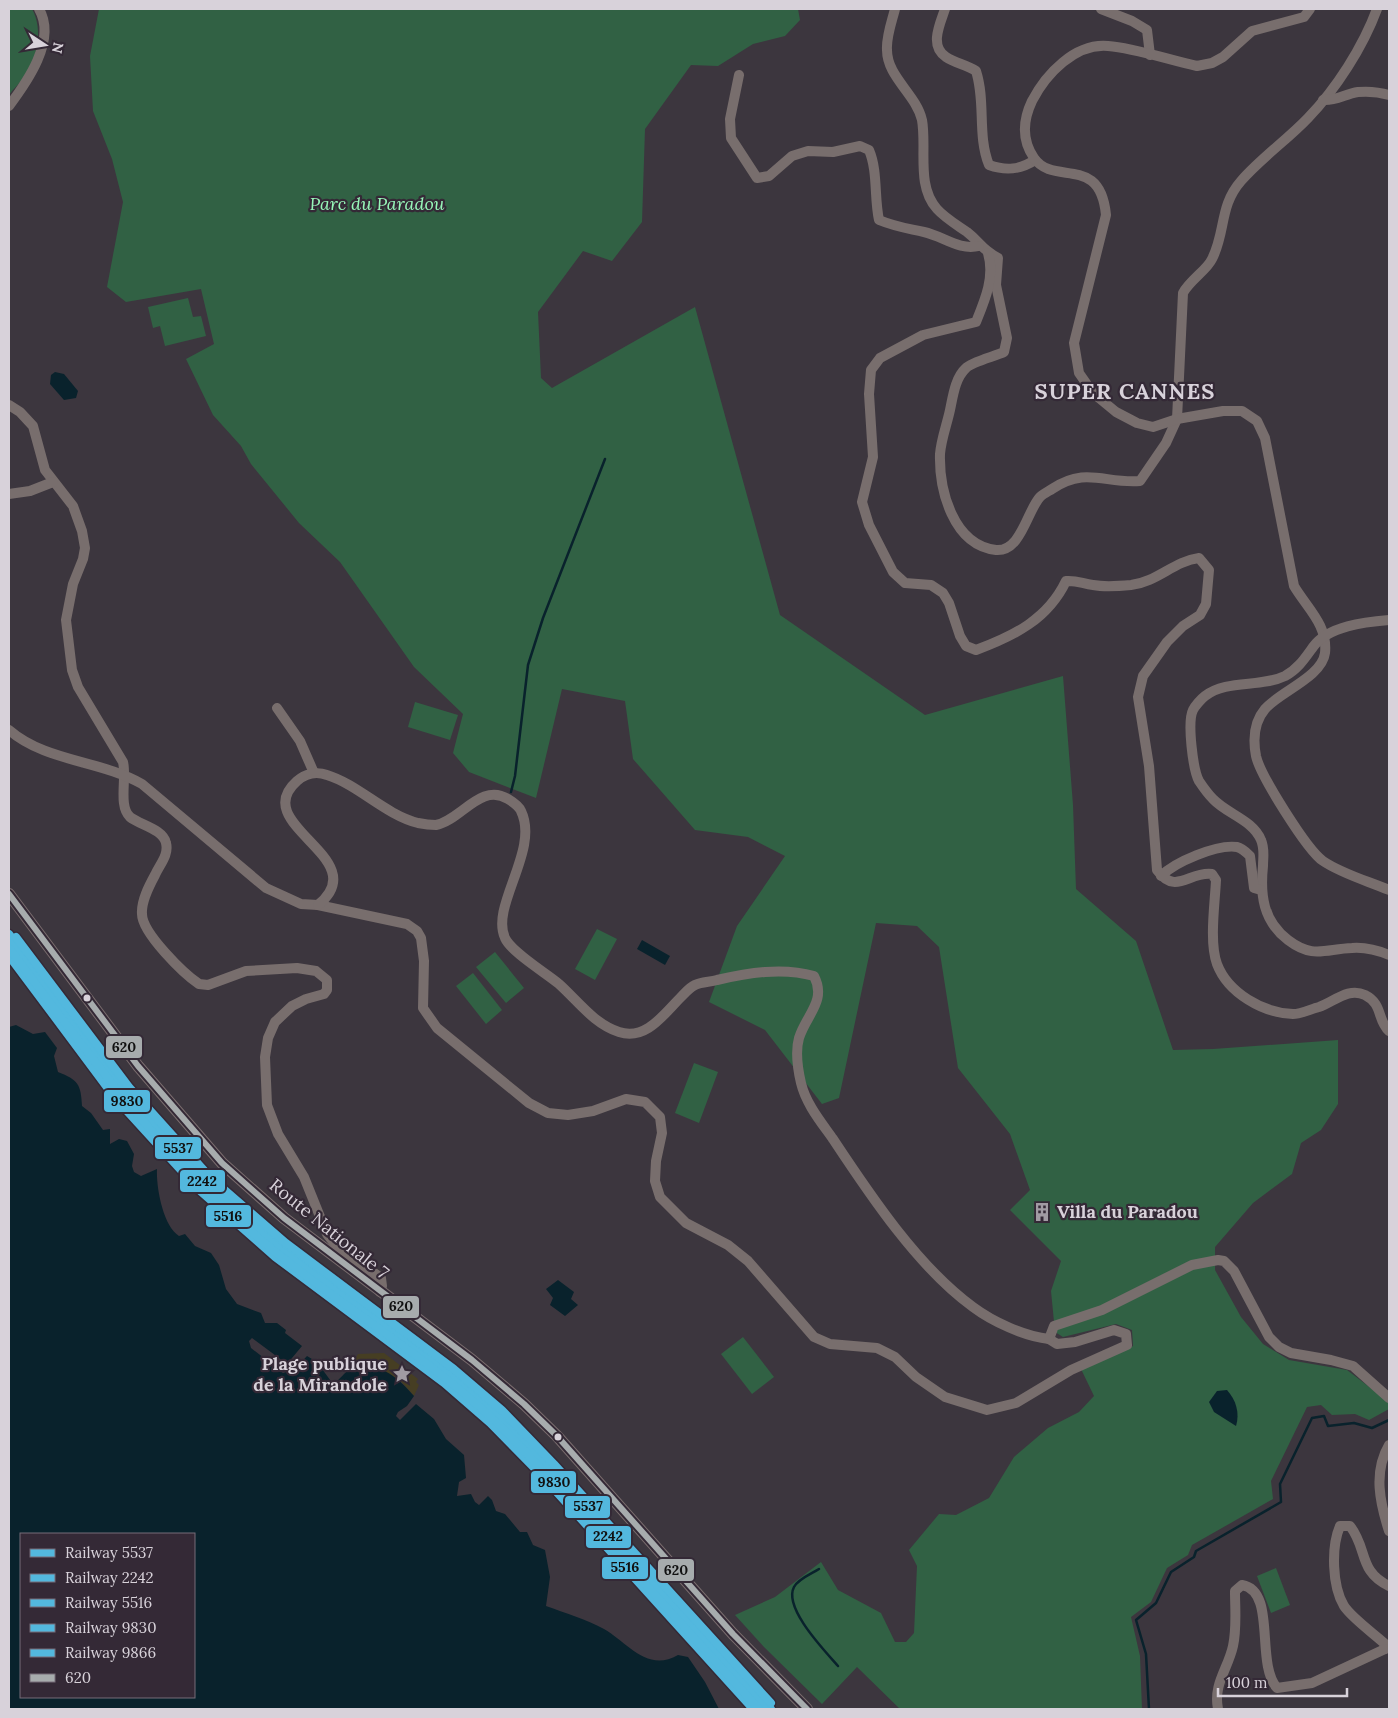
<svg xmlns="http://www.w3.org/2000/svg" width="1398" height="1718" font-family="Lora,serif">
  <rect width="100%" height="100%" fill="#3c363e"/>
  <g fill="#316144">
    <path d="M9 9H32C44 30 37 61 22 80 18 85 13 89 9 95Z"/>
    <polygon points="99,9 798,9 800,20 785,36 753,44 718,66 691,65 645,129 642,222 612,261 583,251 538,312 541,378 552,388 695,307 780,615 925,715 1063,676 1073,805 1076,889 1136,941 1173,1050 1213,1049 1338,1040 1338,1104 1321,1130 1301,1143 1292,1174 1253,1203 1215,1247 1215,1270 1241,1317 1263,1344 1289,1360 1347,1370 1389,1402 1389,1409 1369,1420 1355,1414 1332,1415 1321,1405 1307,1407 1271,1481 1273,1499 1192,1545 1188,1555 1167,1568 1151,1602 1131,1617 1140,1656 1142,1709 900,1709 857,1667 822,1704 764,1647 735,1615 775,1597 821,1562 838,1590 881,1613 895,1642 906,1642 914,1633 917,1566 909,1550 939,1514 956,1515 989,1498 1014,1457 1048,1428 1079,1412 1094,1396 1081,1369 1133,1346 1132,1330 1116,1324 1063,1337 1055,1332 1051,1291 1061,1261 1010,1210 1030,1190 1010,1134 958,1068 939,947 917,926 876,923 839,1098 822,1104 765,1030 709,1002 737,926 785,856 748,837 695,830 633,759 625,701 562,689 536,798 469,772 453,753 463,714 414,667 340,562 299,523 251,464 241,446 213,415 186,359 214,344 201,289 126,302 107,287 123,202 112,159 93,111 90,56"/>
    <polygon points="188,298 193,317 201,316 206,336 165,346 160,326 153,328 148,307"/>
    <polygon points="415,702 458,715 450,740 408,727"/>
    <polygon points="597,929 617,939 595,980 575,969"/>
    <polygon points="495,952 524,988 506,1003 476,967"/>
    <polygon points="473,973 502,1010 486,1024 456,986"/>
    <polygon points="694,1063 718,1072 699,1123 675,1113"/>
    <polygon points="743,1337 774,1377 752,1394 721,1354"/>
    <polygon points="1276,1568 1290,1605 1271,1613 1257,1576"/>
  </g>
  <polygon fill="#463e23" points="384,1353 418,1379 416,1382 419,1385 414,1396 398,1378 363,1365 349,1369 358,1354"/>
  <g fill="#09222c" fill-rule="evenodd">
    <polygon points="55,372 64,374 78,391 76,398 64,400 50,384 51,375"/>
    <polygon points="642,940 670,956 665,965 637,949"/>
    <path d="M16 1025 33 1034 45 1032 57 1048 54 1056 58 1072C78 1080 81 1084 82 1106L91 1113 103 1130 110 1129V1144L119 1139 127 1141 134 1154 132 1166 134 1172 141 1176 157 1169C156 1187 163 1226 179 1236L185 1234 195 1246 211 1253 219 1265 226 1289 237 1304 261 1313 265 1323H277L286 1330 285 1333 302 1346 287 1364 252 1338 249 1341 251 1348 283 1373 295 1369 307 1356 317 1362 333 1384C340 1380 344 1372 351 1369 377 1359 398 1377 414 1396L407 1406 398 1412 396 1416 400 1420 416 1404 434 1419 446 1439 464 1455 466 1478 459 1482 457 1496 471 1494 475 1502 479 1505 488 1496 492 1500 496 1511 505 1514 520 1532H527L533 1545 545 1550 550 1577 546 1606C565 1613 586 1619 604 1629 627 1642 647 1673 678 1655L688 1657 705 1682 719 1709H9V1027ZM21 1534H194V1697H21Z"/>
    <polygon points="558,1280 574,1292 571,1299 578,1305 565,1316 550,1305 553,1298 546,1289"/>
    <path d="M1227 1390C1236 1400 1240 1413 1236 1426L1214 1412 1209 1402 1217 1391Z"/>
  </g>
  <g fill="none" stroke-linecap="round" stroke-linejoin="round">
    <g stroke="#09222c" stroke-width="2.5">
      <polyline points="511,792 515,776 528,665 543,618 605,459"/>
      <path d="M819 1569C811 1574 798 1579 794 1587 783 1608 825 1651 838 1666"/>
      <polyline points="1149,1709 1146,1654 1136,1620 1156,1603 1171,1572 1194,1557 1196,1551 1281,1502 1280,1484 1312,1418 1324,1416 1328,1426 1354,1423 1372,1428 1389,1420"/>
    </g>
    <g stroke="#786e6d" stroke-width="10">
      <path d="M895 9C892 21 886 37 887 50 887 77 916 94 922 120 927 148 916 186 937 209 945 218 957 225 967 232 980 242 981 249 998 258L996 285 1007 338 1004 352C996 356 971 362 966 368 955 378 953 396 950 410 947 424 941 440 940 454 939 490 953 545 996 550 1021 552 1027 511 1040 497 1043 494 1049 491 1052 489 1086 466 1105 484 1140 481L1166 443 1177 419 1183 293C1190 280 1207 270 1212 259 1226 232 1219 206 1241 181 1261 158 1287 140 1308 118 1336 89 1363 47 1377 9"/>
      <path d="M945 9C940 24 929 46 946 57 955 63 967 65 976 71 986 102 977 135 989 165 1006 171 1020 170 1035 160"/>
      <polyline points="1101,9 1132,21 1147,30 1150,55"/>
      <path d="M1310 9 1304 17 1252 31 1223 57 1212 63 1197 66C1169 60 1135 48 1108 46 1075 43 1046 74 1032 101 1023 120 1021 139 1034 158 1054 187 1100 153 1106 215L1074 343 1079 373 1093 393 1116 412 1137 423 1153 427 1177 419 1223 411H1242L1257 421 1265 438 1294 586C1307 608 1328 625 1325 653 1322 677 1279 692 1265 709 1254 722 1253 740 1256 756 1260 775 1307 850 1323 861 1342 874 1368 881 1389 890"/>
      <path d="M739 75 730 119 731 138 757 178 769 176 792 156 808 151 833 152 860 146 869 150C878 171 874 197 879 220 896 227 906 228 924 232 943 236 959 251 979 246"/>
      <path d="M1323 100C1336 101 1345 94 1358 92 1369 91 1379 92 1389 95"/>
      <path d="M9 106C27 82 57 40 39 9"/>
      <path d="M988 253C995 277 985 300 976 322L923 335 880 358 871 370 869 394 873 457 862 502 869 525 893 572 905 583 931 585 943 593 949 603 960 636 966 646 976 650C1014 636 1048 619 1066 581 1077 580 1083 584 1093 585 1104 587 1120 586 1131 585 1157 582 1174 561 1199 558L1209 570 1206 604 1200 615 1183 626 1167 642 1143 676 1138 697 1149 766 1157 870C1176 896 1189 871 1212 874L1216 880C1215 903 1209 942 1217 964 1228 993 1263 1013 1293 1014 1301 1014 1311 1009 1319 1007 1334 1002 1348 987 1365 995 1383 1004 1377 1020 1389 1031"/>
      <path d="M9 405 20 412 33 426 45 470 73 506 82 531 85 548 83 559 73 584 66 620 72 670 78 687 123 762C127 778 118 806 130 817 140 825 163 829 166 843 169 855 160 864 155 875 149 886 141 901 142 914 142 933 184 974 199 984L208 985 246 971 297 968 316 971 327 980V990L324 994 306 999 292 1006 275 1022 268 1038 265 1057 267 1105 278 1134 304 1177 327 1234 336 1245 381 1278 382 1286 380 1292"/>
      <polyline points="9,494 30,491 53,482"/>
      <path d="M1389 620C1365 622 1328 626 1313 647 1305 658 1298 669 1285 676 1260 688 1227 679 1205 696 1201 699 1195 706 1193 710 1187 722 1193 770 1199 781 1203 787 1208 794 1213 799 1227 814 1253 820 1261 840 1265 849 1263 857 1263 866 1260 895 1263 921 1288 940 1313 959 1325 949 1352 948 1365 947 1377 950 1389 955"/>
      <polyline points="277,708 300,741 314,773"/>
      <path d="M9 730C46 762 100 760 142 784L266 888 301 904 318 905 407 924 417 931 421 938 424 961 423 1008 437 1028 529 1103 548 1113 568 1115 593 1111 626 1099 645 1102 660 1117 662 1133 656 1161 655 1181 660 1197 686 1223 728 1245 748 1261 814 1337 830 1344 877 1348 895 1357 916 1377 945 1397 987 1410 1016 1403 1071 1370 1127 1345 1126 1334 1114 1330 1075 1342 1057 1344 1049 1339 1054 1326 1102 1310 1192 1265 1218 1260 1224 1261 1234 1271 1269 1337 1279 1347 1291 1353 1331 1360 1353 1366 1389 1398"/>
      <path d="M1161 876C1175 862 1217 844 1237 847 1242 848 1246 852 1250 856L1254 888 1261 890"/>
      <path d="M318 905C376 858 247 825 297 781 305 774 316 771 327 775 359 785 384 814 418 823 423 824 431 825 436 825 461 820 481 782 508 799 513 802 519 806 521 811 540 850 490 906 505 938 511 952 546 973 559 984 578 1001 594 1024 619 1032 646 1041 664 1014 681 997 685 993 690 987 695 985 701 982 710 982 717 980 748 973 782 967 814 976 827 1001 806 1015 799 1038 795 1052 798 1070 801 1083 806 1104 821 1122 833 1139 870 1195 918 1267 973 1307 993 1322 1024 1336 1049 1339"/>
      <path d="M1389 1445C1373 1472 1380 1503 1389 1531"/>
      <path d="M1385 1649 1384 1643C1373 1633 1352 1618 1344 1606 1332 1586 1331 1547 1340 1526H1350C1368 1549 1358 1571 1389 1586"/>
      <path d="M1218 1709C1213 1684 1228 1669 1233 1646 1237 1628 1235 1610 1235 1591L1242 1585C1277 1591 1255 1663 1277 1688L1312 1683 1385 1649"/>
    </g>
    <polyline stroke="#7a6d6e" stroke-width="12" points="9,894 138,1066 222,1163 284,1218 472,1360 524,1404 557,1436 733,1634 807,1709"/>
    <g stroke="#342936" stroke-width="10">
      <polyline id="bus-1" points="9,894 138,1066 222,1163 284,1218 472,1360 524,1404 557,1436 733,1634 807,1709"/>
    </g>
    <use href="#bus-1" stroke="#a7acad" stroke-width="6"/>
    <g stroke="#342936" stroke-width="11">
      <path id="rail-1" d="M9 934C82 1032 153 1133 245 1215 326 1287 421 1340 500 1414 539 1450 573 1491 609 1530 662 1590 717 1650 771 1709"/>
    </g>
    <g stroke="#342936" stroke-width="11">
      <polyline id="rail-2" points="9,942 122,1093 205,1184 280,1250 449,1376 496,1417 548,1470 765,1709"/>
    </g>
    <g stroke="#342936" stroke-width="11">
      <polyline id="rail-3" points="9,956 115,1098 199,1190 275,1257 444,1383 490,1423 542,1476 753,1709"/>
    </g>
    <g stroke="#342936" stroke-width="11">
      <path id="rail-4" d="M9 948C80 1043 150 1140 238 1220 318 1293 414 1345 493 1419 532 1456 567 1498 603 1538 655 1595 707 1652 759 1709"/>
    </g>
    <g stroke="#342936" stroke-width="11">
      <polyline id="rail-5" points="16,937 129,1087 211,1178 286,1243 454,1369 502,1410 554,1464 771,1703"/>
    </g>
    <use href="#rail-1" stroke="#53b8de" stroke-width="8"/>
    <use href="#rail-2" stroke="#53b8de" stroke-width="8"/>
    <use href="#rail-3" stroke="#53b8de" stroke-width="8"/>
    <use href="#rail-4" stroke="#53b8de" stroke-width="8"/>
    <use href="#rail-5" stroke="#53b8de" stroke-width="8"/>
  </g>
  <defs>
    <g id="building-bare" transform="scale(1.5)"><path d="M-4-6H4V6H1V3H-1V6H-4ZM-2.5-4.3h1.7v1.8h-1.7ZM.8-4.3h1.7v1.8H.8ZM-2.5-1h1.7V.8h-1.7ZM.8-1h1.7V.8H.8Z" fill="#a19ba3" stroke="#342936" stroke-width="2.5" paint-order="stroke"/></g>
    <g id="sight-bare" transform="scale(1.5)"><path d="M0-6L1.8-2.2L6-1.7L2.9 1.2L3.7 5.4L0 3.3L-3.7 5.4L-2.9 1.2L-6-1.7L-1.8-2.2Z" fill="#a19ba3" stroke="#342936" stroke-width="2.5" paint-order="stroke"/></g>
  </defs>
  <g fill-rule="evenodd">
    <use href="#building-bare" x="1042" y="1212"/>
    <use href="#sight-bare" x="402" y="1374"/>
  </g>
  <g fill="#d8d2da" stroke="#342936" stroke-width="2">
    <circle cx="87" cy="998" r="4.5"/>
    <circle cx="558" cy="1437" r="4.5"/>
  </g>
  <g text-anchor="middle" stroke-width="4.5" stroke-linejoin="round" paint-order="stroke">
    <g font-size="18" font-style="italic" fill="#97f7b9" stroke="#342936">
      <text x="377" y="210">Parc du Paradou</text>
    </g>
    <g font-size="18" font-weight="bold" fill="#d8d2da" stroke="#342936" text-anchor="start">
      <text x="1057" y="1218">Villa du Paradou</text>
      <text x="387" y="1370" text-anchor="end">Plage publique<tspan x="387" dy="21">de la Mirandole</tspan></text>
    </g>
    <g font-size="18" fill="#d8d2da" stroke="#342936">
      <text transform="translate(329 1229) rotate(39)" y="6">Route Nationale 7</text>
    </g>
    <g font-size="22" font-weight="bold" letter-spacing="1" fill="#d8d2da" stroke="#342936">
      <text x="1125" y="399">SUPER CANNES</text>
    </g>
  </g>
  <g stroke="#342936" stroke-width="2">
    <rect x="105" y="1035" width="38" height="24" rx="5" fill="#a7acad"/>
    <rect x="103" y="1089" width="48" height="24" rx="5" fill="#53b8de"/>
    <rect x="154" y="1136" width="48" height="24" rx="5" fill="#53b8de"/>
    <rect x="179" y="1169" width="47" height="24" rx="5" fill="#53b8de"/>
    <rect x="205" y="1204" width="47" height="24" rx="5" fill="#53b8de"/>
    <rect x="382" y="1295" width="38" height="24" rx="5" fill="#a7acad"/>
    <rect x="530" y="1470" width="47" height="24" rx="5" fill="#53b8de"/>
    <rect x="564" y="1495" width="47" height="24" rx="5" fill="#53b8de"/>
    <rect x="585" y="1525" width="47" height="24" rx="5" fill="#53b8de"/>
    <rect x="601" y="1556" width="48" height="24" rx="5" fill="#53b8de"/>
    <rect x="657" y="1558" width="38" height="24" rx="5" fill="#a7acad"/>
  </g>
  <g font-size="14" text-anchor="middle" font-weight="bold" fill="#111">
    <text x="124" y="1052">620</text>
    <text x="127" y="1106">9830</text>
    <text x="178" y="1153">5537</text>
    <text x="202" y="1186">2242</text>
    <text x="228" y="1221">5516</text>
    <text x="401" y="1311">620</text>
    <text x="554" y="1487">9830</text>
    <text x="588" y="1511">5537</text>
    <text x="608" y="1541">2242</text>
    <text x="625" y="1572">5516</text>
    <text x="676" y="1575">620</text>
  </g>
  <rect width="1398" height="1718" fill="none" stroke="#d8d2da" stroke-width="20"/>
  <rect x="20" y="1533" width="175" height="165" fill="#342936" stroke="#766d78"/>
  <rect x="30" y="1549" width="25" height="8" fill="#53b8de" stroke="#766d78"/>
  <text x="65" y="1558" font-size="15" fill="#d8d2da">Railway 5537</text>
  <rect x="30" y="1574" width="25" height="8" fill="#53b8de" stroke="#766d78"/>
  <text x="65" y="1583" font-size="15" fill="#d8d2da">Railway 2242</text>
  <rect x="30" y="1599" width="25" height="8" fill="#53b8de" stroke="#766d78"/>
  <text x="65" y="1608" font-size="15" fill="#d8d2da">Railway 5516</text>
  <rect x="30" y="1624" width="25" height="8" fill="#53b8de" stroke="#766d78"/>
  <text x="65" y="1633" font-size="15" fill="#d8d2da">Railway 9830</text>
  <rect x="30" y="1649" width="25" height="8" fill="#53b8de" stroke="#766d78"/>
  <text x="65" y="1658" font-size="15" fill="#d8d2da">Railway 9866</text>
  <rect x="30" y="1674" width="25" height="8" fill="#a7acad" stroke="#766d78"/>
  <text x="65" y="1683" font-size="15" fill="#d8d2da">620</text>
  <g transform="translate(45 45) rotate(102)" stroke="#342936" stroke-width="4" paint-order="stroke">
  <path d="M0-4L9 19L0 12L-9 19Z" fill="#d8d2da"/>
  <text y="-8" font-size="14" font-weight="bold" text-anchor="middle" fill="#d8d2da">N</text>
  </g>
  <path d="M1218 1688v8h129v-8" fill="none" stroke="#d8d2da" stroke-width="2.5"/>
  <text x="1226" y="1688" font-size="15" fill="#d8d2da" stroke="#342936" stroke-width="4" paint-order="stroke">100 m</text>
</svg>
